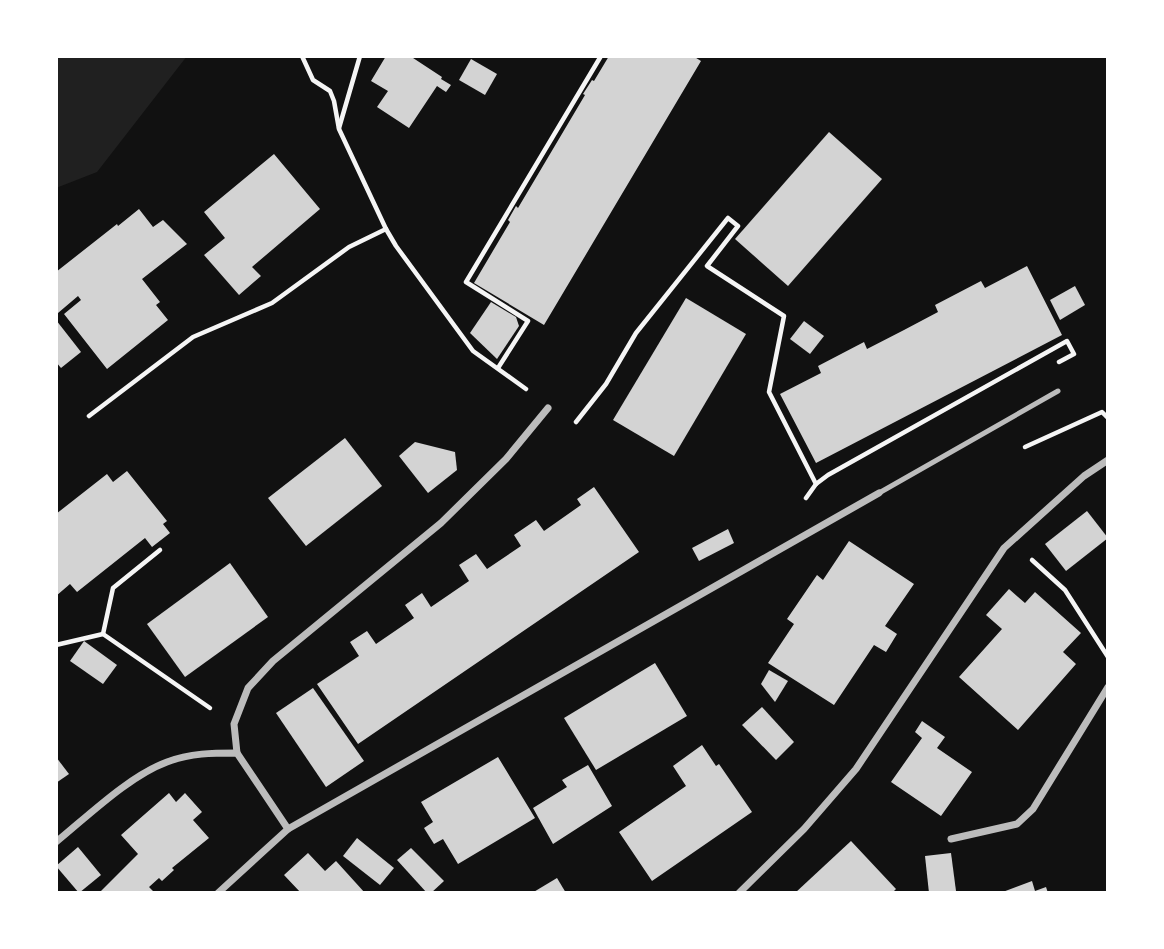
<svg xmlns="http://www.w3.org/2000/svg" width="1164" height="949" font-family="Mulish,sans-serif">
  <rect width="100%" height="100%" fill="#111"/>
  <polygon fill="#202020" points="56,56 187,56 97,172 56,188"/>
  <g fill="#d3d3d3">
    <polygon points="386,56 410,56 442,77 441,79 451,85 446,92 437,86 409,128 377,107 388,91 371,81"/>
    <polygon points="609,56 693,56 701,61 544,325 474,283 510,222 508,220 516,206 518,208 585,95 583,94 592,80 594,81"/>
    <polygon points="471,59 497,74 485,95 459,80"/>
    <polygon points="829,132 882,179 788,286 735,239"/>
    <polygon points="274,154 320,209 252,267 261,276 239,295 204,255 225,238 204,212"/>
    <polygon points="139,209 153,227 163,220 187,244 142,279 160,302 156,305 168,320 107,369 64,314 81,300 78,296 58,313 56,310 56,272 117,224 118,226"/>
    <polygon points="1027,266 1062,335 816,463 780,394 821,373 818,366 864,342 867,349 904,330 938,312 935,305 981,281 985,288"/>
    <polygon points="1075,286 1085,305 1060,320 1050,300"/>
    <polygon points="686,298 746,334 674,456 613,420"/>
    <polygon points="491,302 516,317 519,326 497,359 470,333"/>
    <polygon points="56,320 81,352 61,368 56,362"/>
    <polygon points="804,321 824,336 810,354 790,339"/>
    <polygon points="345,438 382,486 306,546 268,498"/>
    <polygon points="415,442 455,452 457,470 428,493 399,456"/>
    <polygon points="127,471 167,521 163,524 170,533 152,547 145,538 77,592 70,584 56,596 56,514 107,474 113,482"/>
    <polygon points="594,487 639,552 358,744 317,684 359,656 350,642 367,631 376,644 414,618 405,605 422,593 431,607 469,581 459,565 476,554 487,569 521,546 514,535 536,520 544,531 581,505 577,499"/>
    <polygon points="1087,511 1108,538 1066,571 1045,544"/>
    <polygon points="728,529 734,543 699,561 692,548"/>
    <polygon points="849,541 914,584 885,626 897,634 886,652 874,645 834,705 768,663 794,624 787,619 817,575 823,580"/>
    <polygon points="230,563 268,617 185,677 147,624"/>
    <polygon points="1009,589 1025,603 1035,592 1081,633 1063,652 1076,664 1018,730 959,677 1002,629 986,615"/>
    <polygon points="84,641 117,665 103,684 70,661"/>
    <polygon points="655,663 687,716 596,770 564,718"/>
    <polygon points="769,670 788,681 775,702 761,684"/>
    <polygon points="313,688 364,761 326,787 276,713"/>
    <polygon points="762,707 794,742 776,760 742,725"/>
    <polygon points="922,721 945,737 937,748 972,772 941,816 891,782 922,738 915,732"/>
    <polygon points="702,745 716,766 719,764 752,812 652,881 619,832 686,786 673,766"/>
    <polygon points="56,757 69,774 56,783"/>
    <polygon points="498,757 535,818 458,864 443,839 434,844 424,828 433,822 421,802"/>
    <polygon points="588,765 612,806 553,844 533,808 567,787 562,780"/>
    <polygon points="169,793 176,802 185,793 202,812 193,820 209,838 172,868 174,870 162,881 159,878 149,887 155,893 99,893 138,854 121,835"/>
    <polygon points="357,838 394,868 380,885 343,856"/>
    <polygon points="851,841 896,889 892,893 795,893"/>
    <polygon points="78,847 101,875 79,893 56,866"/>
    <polygon points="411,848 444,881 431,893 427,893 397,860"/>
    <polygon points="308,853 325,871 336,861 365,893 301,893 284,875"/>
    <polygon points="951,853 956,891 929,893 925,856"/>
    <polygon points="557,878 566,893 532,893"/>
    <polygon points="1032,881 1035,891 1046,887 1048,893 1000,893"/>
  </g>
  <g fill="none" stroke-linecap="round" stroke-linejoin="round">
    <g stroke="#f5f5f5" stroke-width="4.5">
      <polyline points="302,56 313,80 330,91 334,101 339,129 386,229 396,246 473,351 526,389"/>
      <polyline points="339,128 360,56"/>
      <polyline points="498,368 528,321 466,282 601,56"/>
      <polyline points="89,416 193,337 272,303 349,247 386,229"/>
      <polyline points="576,422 606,384 636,333 728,218 738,226 707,266 784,316 769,392 816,484"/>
      <polyline points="1025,447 1102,412 1108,418"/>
      <polyline points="806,498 816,484 828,475 1067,341 1074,354 1059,362"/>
      <polyline points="1032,560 1065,590 1108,657"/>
      <polyline points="103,634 113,588 160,550"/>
      <polyline points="56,645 103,634 210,708"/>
    </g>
    <polyline stroke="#bcbcbc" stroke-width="5" points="879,493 1058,391"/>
    <g stroke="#bcbcbc" stroke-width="7">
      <polyline points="237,753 234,724 248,688 273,661 441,523 506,459 548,408"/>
      <polyline points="951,839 1017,824 1033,809 1108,687"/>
      <path d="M56 842C88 816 129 776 167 762 190 753 213 753 237 753L288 829"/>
      <polyline points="218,893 288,829 879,493"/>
      <polyline points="739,893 804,829 856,769 1004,548 1084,476 1108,460"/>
    </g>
  </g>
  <rect width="1164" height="949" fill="none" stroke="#ffffff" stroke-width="116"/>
</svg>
